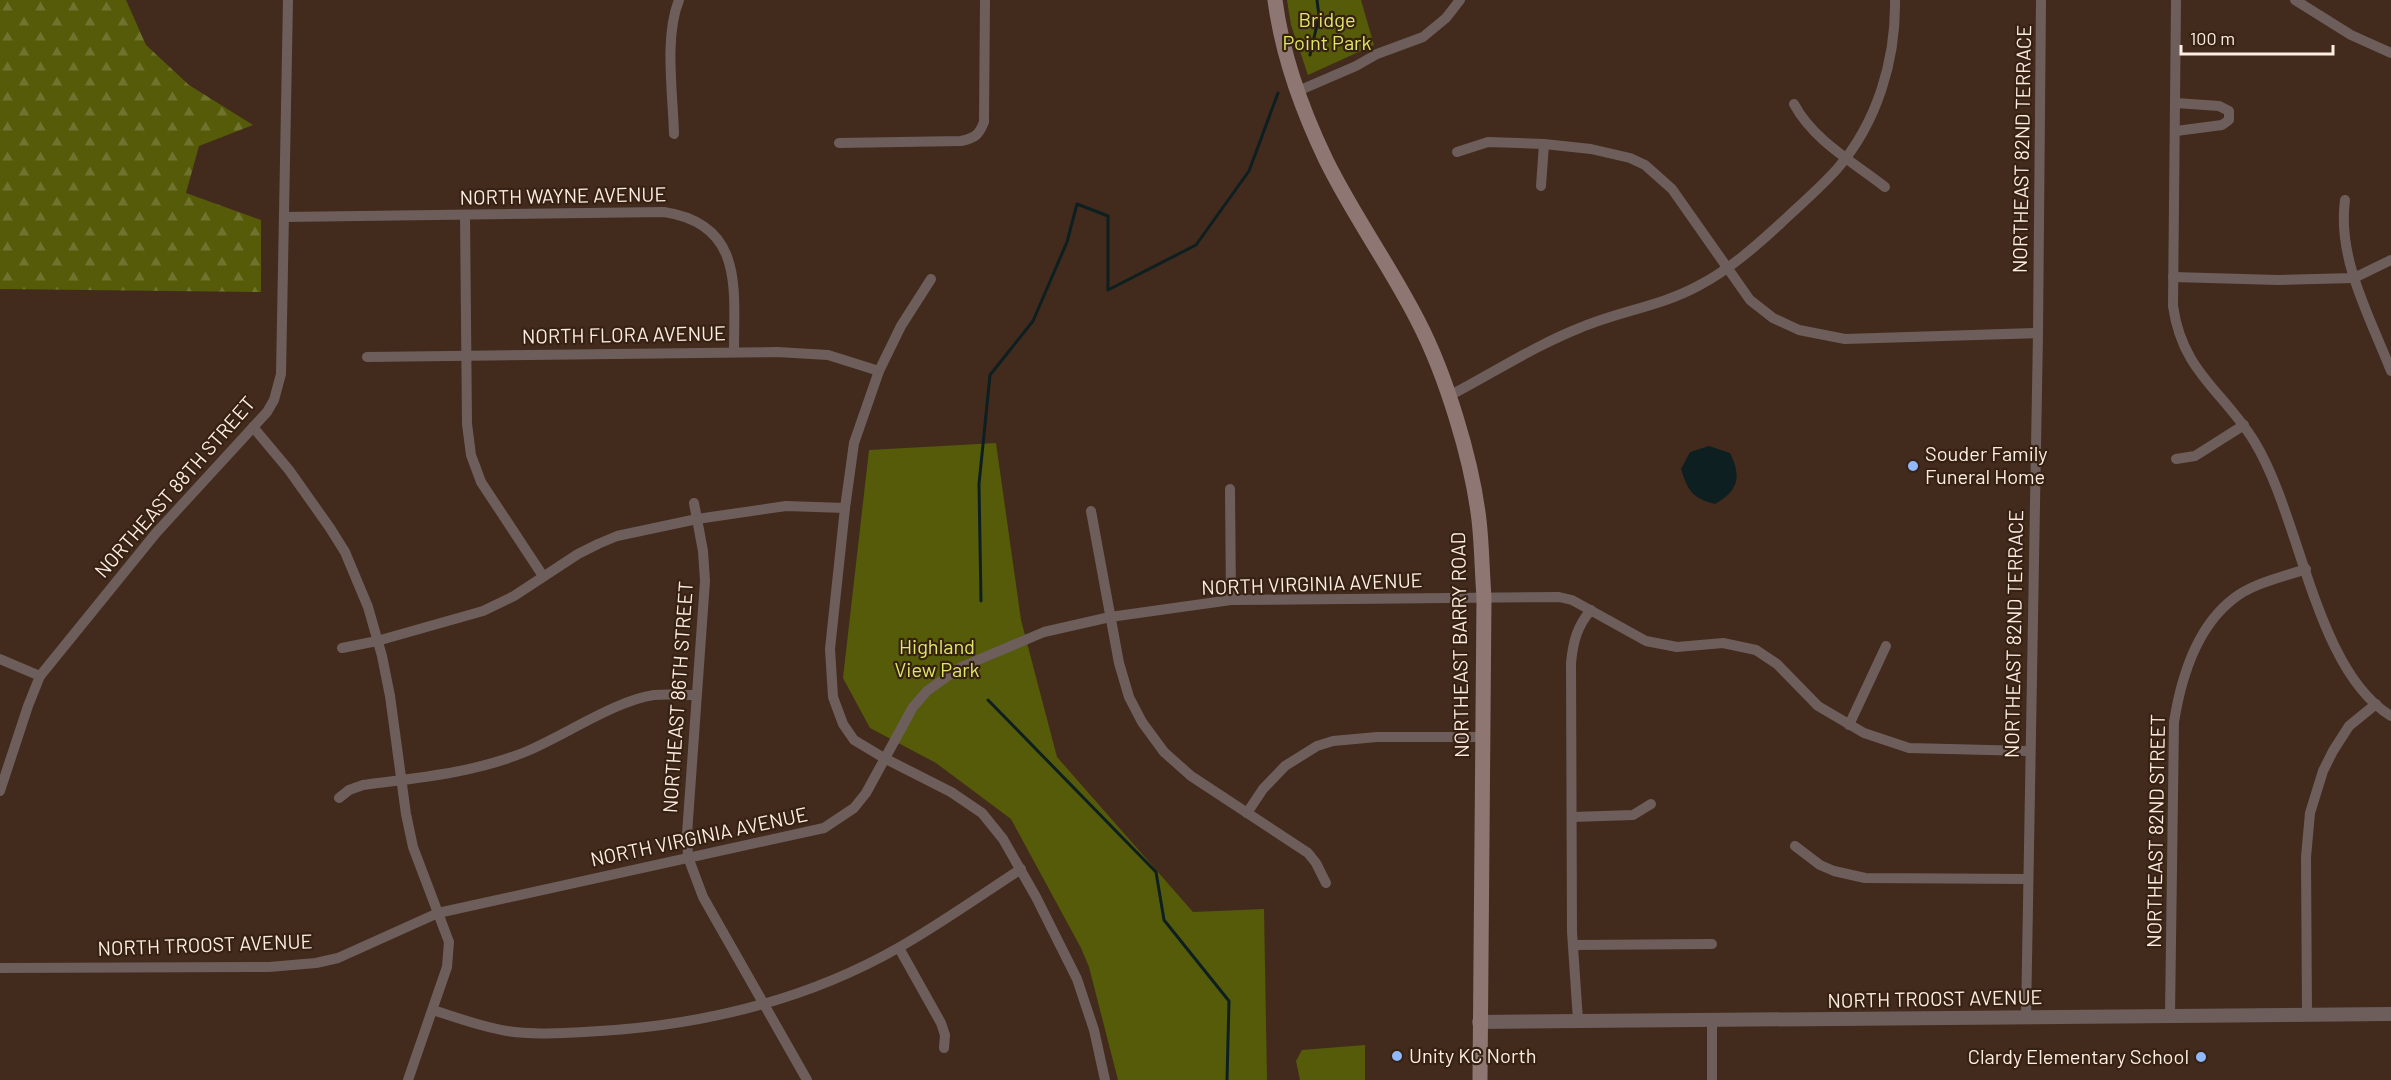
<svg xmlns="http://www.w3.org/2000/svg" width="2391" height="1080" font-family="Barlow,sans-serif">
  <defs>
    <pattern id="forest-firs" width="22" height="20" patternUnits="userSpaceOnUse" patternTransform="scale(1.5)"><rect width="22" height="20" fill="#555b09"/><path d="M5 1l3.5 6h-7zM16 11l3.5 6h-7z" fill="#6e732d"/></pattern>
  </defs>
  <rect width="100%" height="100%" fill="#422b1c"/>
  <polygon fill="url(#forest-firs)" points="0,0 126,0 146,45 189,85 253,125 199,146 186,193 261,220 261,292 0,289"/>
  <g fill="#555b09">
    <polygon points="1287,0 1361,0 1374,45 1308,75 1291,25"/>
    <polygon points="996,443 1021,620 1057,757 1193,912 1264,909 1267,1080 1118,1080 1089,967 1081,948 1011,819 936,763 870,728 843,678 869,450"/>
    <polygon points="1365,1045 1365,1080 1300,1080 1296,1061 1302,1050"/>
  </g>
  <path fill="#0d1f21" d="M1709 446 1730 453C1742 477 1738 491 1715 504 1692 498 1688 491 1681 469L1690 452Z"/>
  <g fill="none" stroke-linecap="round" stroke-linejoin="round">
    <g stroke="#0d1f21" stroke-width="3">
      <polyline points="1310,55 1319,16 1317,0"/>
      <polyline points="981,601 979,484 990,375 1033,321 1067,242 1077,204 1108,216 1108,290 1196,245 1249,171 1278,93"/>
      <polyline points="988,700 1156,872 1164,920 1229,1001 1227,1080"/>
    </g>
    <g stroke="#6d5e5c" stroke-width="10">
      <path d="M2176 0 2173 306C2182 371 2222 390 2254 441 2301 517 2315 670 2391 716"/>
      <polyline points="2295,0 2351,35 2391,53"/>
      <polyline points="1298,91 1356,66 1377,54 1423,37 1446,18 1460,0"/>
      <path d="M1794 104C1813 140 1853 162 1885 187"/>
      <polyline points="2176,131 2222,125 2229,120 2229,111 2219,106 2176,103"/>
      <path d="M674 134C673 94 664 37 679 0"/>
      <path d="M839 143 961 141C975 138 979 135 984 122L985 0"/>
      <polyline points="1457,152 1488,142 1544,144 1591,149 1630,158 1645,165 1672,189 1750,300 1773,318 1799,330 1845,339 2038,333"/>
      <polyline points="1541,186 1544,144"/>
      <path d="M2345 200C2337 259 2370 317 2391 371"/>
      <polyline points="465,215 467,424 471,455 481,482 543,576"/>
      <path d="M284 217 664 212C744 224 734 288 734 351"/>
      <polyline points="2173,277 2278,280 2354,278 2391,260"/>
      <polyline points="931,279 901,326 879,371 854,443 845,508 830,649 833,697 843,724 854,740 884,758 951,792 982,813 1003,839 1036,897 1077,979 1094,1030 1105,1080"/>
      <polyline points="367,357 777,352 828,355 879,371"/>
      <path d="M1449 396C1493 373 1536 345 1582 327 1620 311 1661 306 1698 286 1729 270 1756 246 1781 223 1800 205 1820 188 1837 169 1877 123 1896 60 1895 0"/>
      <polyline points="253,427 289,470 330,528 345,552 368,607 382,656 390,696 406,814 413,847 449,942 447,967 408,1080"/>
      <polyline points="2176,459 2195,456 2244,425"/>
      <polyline points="1230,489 1231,600"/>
      <polyline points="694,503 703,551 705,581 687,834 688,857 703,897 807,1080"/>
      <polyline points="1091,511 1119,663 1129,697 1142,722 1164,752 1191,776 1308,853 1316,863 1326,883"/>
      <polyline points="342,648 377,641 483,611 514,596 578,554 598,544 617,536 697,519 786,506 845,508"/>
      <polyline points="0,659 40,676"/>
      <polyline points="1849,725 1886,646"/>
      <polyline points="0,791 28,706 40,676 156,533 267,412 274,400 281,374 288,0"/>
      <path d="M339 798 349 790 363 785C416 778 474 773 525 752 562 737 616 700 654 695 668 694 682 695 696 695"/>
      <polyline points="1247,813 1263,789 1285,766 1317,746 1333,741 1377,737 1483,737"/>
      <polyline points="1572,817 1633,815 1651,804"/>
      <polyline points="1795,846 1820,865 1834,871 1865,878 2027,879"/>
      <polyline points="1574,945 1712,944"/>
      <polyline points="899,948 941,1023 945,1035 944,1048"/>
      <polyline points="0,968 269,967 316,963 338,958 438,913 824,828 854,808 866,793 913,707 927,691 959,668 1044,632 1110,617 1231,600 1559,597 1572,600 1646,641 1677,647 1723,643 1756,650 1777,664 1818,706 1864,733 1909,748 2029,751"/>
      <path d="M433 1010C457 1018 482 1027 507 1031 532 1035 559 1033 584 1032 693 1027 803 1002 898 948 940 924 981 895 1021 869"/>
      <path d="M2170 1015 2174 722C2181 678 2197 627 2233 599 2253 583 2283 577 2306 569"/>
      <polyline points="2307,1015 2306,857 2310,813 2323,771 2333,751 2349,726 2376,704"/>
      <polyline points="2026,1018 2038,333 2041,0"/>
      <path d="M1578 1020 1572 932 1571 663C1573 642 1577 626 1591 610"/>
      <polyline points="1712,1021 1712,1080"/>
    </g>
    <polyline stroke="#6d5e5c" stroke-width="14" points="1479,1022 2391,1014"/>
    <path stroke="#8e7773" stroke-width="15" d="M1275 0C1282 54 1302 110 1326 160 1353 215 1390 266 1418 321 1446 375 1472 460 1479 520 1482 546 1482 572 1484 597L1480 1080"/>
  </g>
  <g fill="#8fb8fd" stroke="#372112" stroke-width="2">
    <circle cx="1913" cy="466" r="6"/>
    <circle cx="1397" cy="1056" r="6"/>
    <circle cx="2201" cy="1057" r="6"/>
  </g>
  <g text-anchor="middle" stroke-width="4.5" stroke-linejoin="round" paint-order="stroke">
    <g font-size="20" fill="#dde867" stroke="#372112">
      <text x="1327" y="27">Bridge<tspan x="1327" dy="23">Point Park</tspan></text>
      <text x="937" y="654">Highland<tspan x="937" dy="23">View Park</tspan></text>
    </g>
    <g font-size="20" fill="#fdede3" stroke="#372112">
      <text transform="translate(2022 149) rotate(-89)" y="7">NORTHEAST 82ND TERRACE</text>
      <text transform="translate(563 196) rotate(-1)" y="7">NORTH WAYNE AVENUE</text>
      <text transform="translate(624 335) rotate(-1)" y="7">NORTH FLORA AVENUE</text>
      <text transform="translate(175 487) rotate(-49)" y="7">NORTHEAST 88TH STREET</text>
      <text transform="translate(1312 584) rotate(-2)" y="7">NORTH VIRGINIA AVENUE</text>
      <text transform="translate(2014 634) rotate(-89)" y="7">NORTHEAST 82ND TERRACE</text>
      <text transform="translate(1460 645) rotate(-91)" y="7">NORTHEAST BARRY ROAD</text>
      <text transform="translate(678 697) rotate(-86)" y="7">NORTHEAST 86TH STREET</text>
      <text transform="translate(2156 831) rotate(-89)" y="7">NORTHEAST 82ND STREET</text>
      <text transform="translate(699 837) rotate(-12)" y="7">NORTH VIRGINIA AVENUE</text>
      <text transform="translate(205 945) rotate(-2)" y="7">NORTH TROOST AVENUE</text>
      <text transform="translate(1935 999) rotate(-1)" y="7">NORTH TROOST AVENUE</text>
    </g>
    <g font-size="20" fill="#fdede3" stroke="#372112" text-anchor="start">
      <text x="1925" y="461">Souder Family<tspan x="1925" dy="23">Funeral Home</tspan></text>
      <text x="1409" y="1063">Unity KC North</text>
      <text x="2189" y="1064" text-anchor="end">Clardy Elementary School</text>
    </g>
  </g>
  <path d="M2181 45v9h152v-9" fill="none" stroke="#fdede3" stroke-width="3"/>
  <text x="2190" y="45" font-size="18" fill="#fdede3" stroke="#372112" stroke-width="4.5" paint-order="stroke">100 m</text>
</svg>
